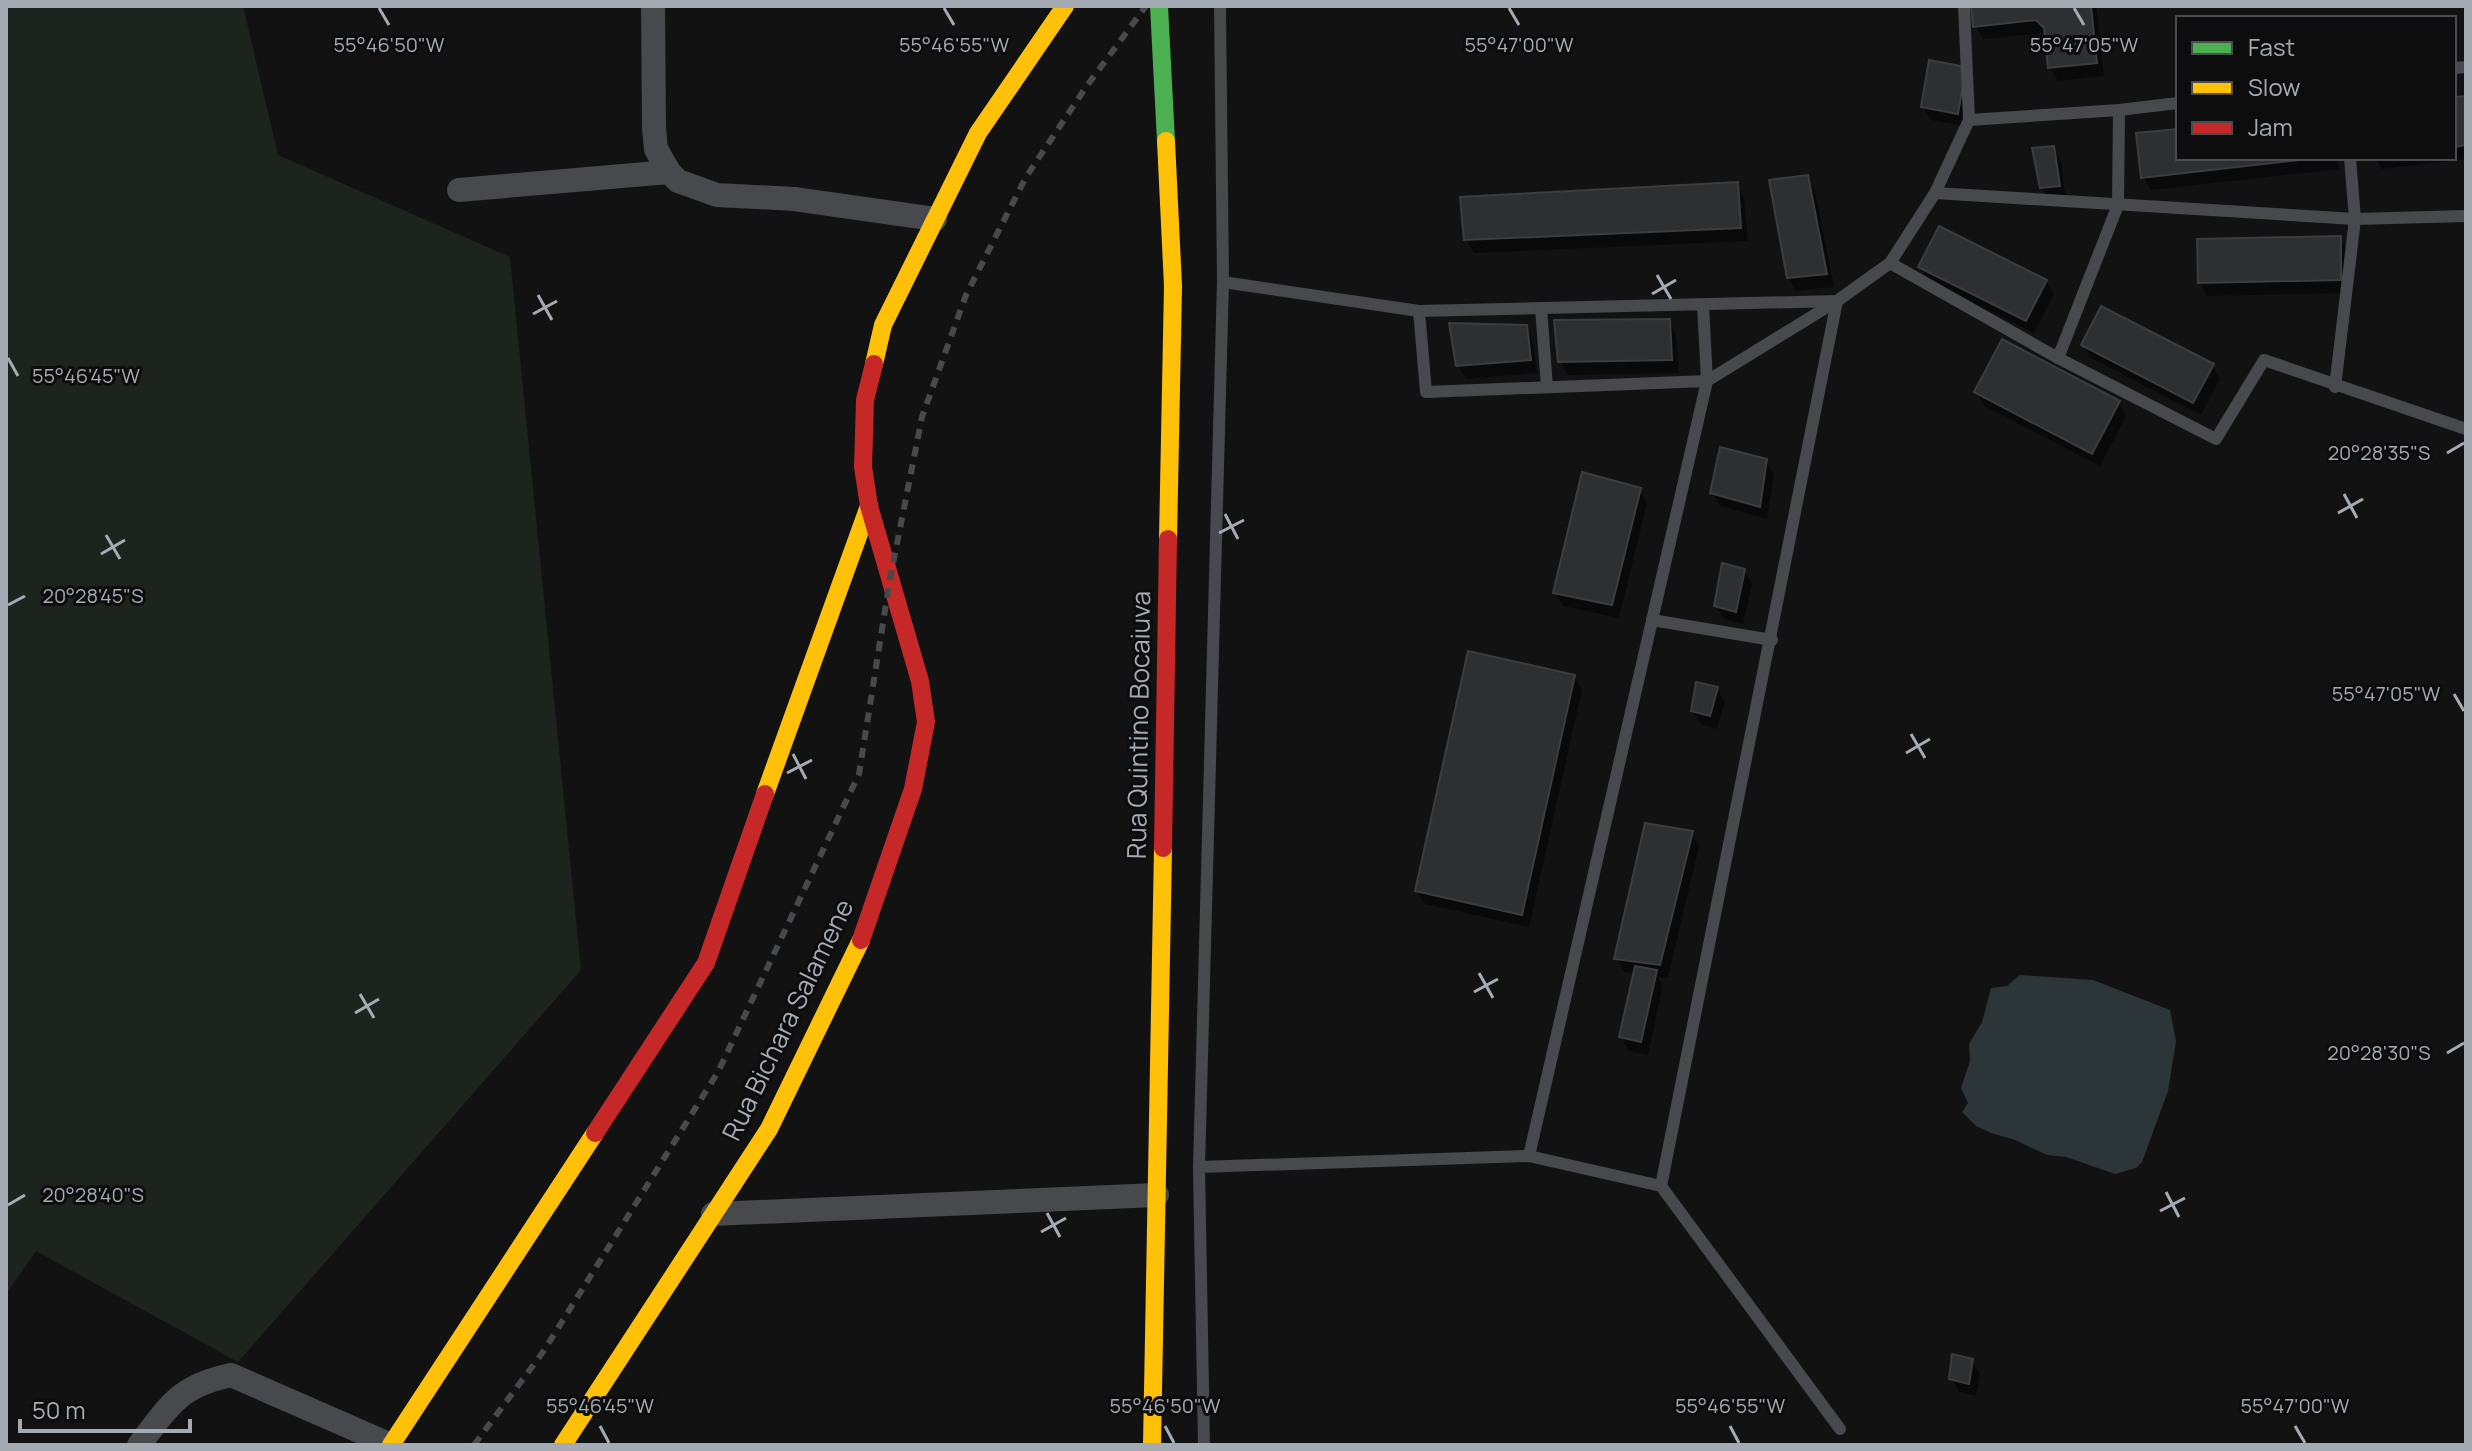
<svg xmlns="http://www.w3.org/2000/svg" width="2472" height="1451" font-family="Manrope,sans-serif">
  <rect width="100%" height="100%" fill="#121213"/>
  <polygon fill="#1d231d" points="6,6 243,6 278,155 510,257 581,970 238,1362 36,1251 6,1294"/>
  <polygon fill="#2c3538" points="2020,975 2093,980 2170,1010 2176,1041 2168,1091 2142,1162 2136,1168 2115,1174 2066,1157 2047,1155 2015,1140 1991,1133 1976,1126 1962,1112 1968,1103 1961,1088 1970,1061 1969,1044 1982,1022 1991,988 2007,986"/>
  <g fill="#0007">
    <polygon points="1973,6 2096,6 2104,76 2058,81 2050,68 2045,33 1983,39 1975,26"/>
    <polygon points="1965,68 1965,126 1931,120 1923,107"/>
    <polygon points="2466,98 2466,159 2382,169 2375,158 2454,158 2454,99"/>
    <polygon points="2178,131 2178,158 2338,158 2339,169 2151,190 2143,177"/>
    <polygon points="2053,148 2061,162 2066,199 2050,201 2042,187"/>
    <polygon points="1807,178 1815,191 1834,287 1796,291 1789,278"/>
    <polygon points="1737,184 1744,198 1748,241 1474,253 1466,240"/>
    <polygon points="2340,238 2347,251 2348,293 2207,296 2200,283"/>
    <polygon points="1920,267 2046,281 2054,294 2034,333 1928,280"/>
    <polygon points="1669,321 1676,335 1679,373 1568,375 1560,361"/>
    <polygon points="1525,327 1533,341 1537,373 1466,379 1458,366"/>
    <polygon points="2083,345 2212,365 2220,379 2201,415 2091,358"/>
    <polygon points="1977,392 2119,402 2126,416 2100,466 1984,406"/>
    <polygon points="1766,461 1774,475 1767,519 1720,506 1712,493"/>
    <polygon points="1639,489 1647,503 1619,618 1563,606 1555,593"/>
    <polygon points="1744,571 1752,584 1743,624 1724,619 1716,606"/>
    <polygon points="1574,676 1582,690 1529,927 1425,904 1417,891"/>
    <polygon points="1717,689 1725,702 1717,729 1701,724 1693,711"/>
    <polygon points="1691,832 1699,846 1668,978 1658,977 1663,986 1648,1055 1629,1051 1621,1037 1635,974 1624,972 1617,959"/>
    <polygon points="1972,1361 1980,1374 1976,1396 1959,1392 1951,1378"/>
  </g>
  <g fill="#2e2f30" stroke="#3b3d3f" stroke-width="2">
    <polygon points="1971,6 2091,6 2097,63 2048,68 2044,28 2036,20 1973,27"/>
    <polygon points="1929,60 1966,67 1958,114 1921,107"/>
    <polygon points="2466,96 2466,145 2454,147 2454,97"/>
    <polygon points="2178,129 2178,158 2317,158 2141,178 2136,133"/>
    <polygon points="2054,146 2060,186 2040,188 2032,148"/>
    <polygon points="1808,175 1827,274 1787,278 1769,180"/>
    <polygon points="1738,182 1741,228 1464,240 1460,197"/>
    <polygon points="1939,226 2047,280 2026,321 1918,267"/>
    <polygon points="2341,236 2341,280 2198,283 2197,239"/>
    <polygon points="2101,306 2214,364 2193,403 2081,345"/>
    <polygon points="1670,319 1672,360 1558,362 1554,320"/>
    <polygon points="1449,323 1527,325 1531,360 1456,366"/>
    <polygon points="2002,339 2120,401 2092,454 1974,392"/>
    <polygon points="1720,447 1767,459 1760,507 1710,493"/>
    <polygon points="1582,472 1641,488 1612,605 1553,593"/>
    <polygon points="1722,563 1745,569 1736,612 1714,606"/>
    <polygon points="1468,651 1575,675 1522,915 1415,891"/>
    <polygon points="1696,682 1718,687 1710,716 1691,711"/>
    <polygon points="1645,823 1693,831 1660,965 1614,959"/>
    <polygon points="1635,966 1657,970 1641,1042 1619,1037"/>
    <polygon points="1952,1354 1973,1359 1969,1384 1949,1379"/>
  </g>
  <g fill="none" stroke-linecap="round" stroke-linejoin="round">
    <g stroke="#47494c" stroke-width="12">
      <polyline points="1220,6 1223,282 1419,311"/>
      <polyline points="2454,68 2466,67"/>
      <polyline points="1969,120 2119,110 2178,103"/>
      <polyline points="1935,193 2355,219 2466,216"/>
      <polyline points="1890,263 1935,193 1969,120 1964,6"/>
      <polyline points="1703,305 1707,381 1426,392 1419,311 1837,301 1661,1186 1840,1429"/>
      <polyline points="1541,308 1547,387"/>
      <polyline points="2058,358 2118,205 2119,110"/>
      <polyline points="2335,387 2355,219 2350,158"/>
      <polyline points="1652,620 1772,640"/>
      <polyline points="1529,1156 1707,381 1837,301 1890,263 2058,358 2216,439 2264,360 2466,429"/>
      <polyline points="1199,1167 1223,282"/>
      <polyline points="1204,1445 1199,1167 1529,1156 1661,1186"/>
    </g>
    <g stroke="#47494c" stroke-width="24">
      <polyline points="653,6 654,128 656,149 669,172 678,181 717,195 794,199 935,219"/>
      <polyline points="459,190 669,172"/>
      <polyline points="713,1214 1157,1195"/>
      <path d="M139 1445C170 1405 179 1386 231 1375L391 1445"/>
    </g>
    <polyline stroke="#4caf50" stroke-width="18" points="1159,6 1166,141"/>
    <g stroke="#ffc107" stroke-width="18">
      <polyline points="1166,141 1173,286 1168,539"/>
      <polyline points="874,364 883,325 978,133 1065,6"/>
      <polyline points="765,794 869,506"/>
      <polyline points="391,1445 595,1133"/>
      <polyline points="563,1445 769,1129 861,940"/>
      <polyline points="1152,1445 1163,848"/>
    </g>
    <g stroke="#c62828" stroke-width="18">
      <polyline points="1163,848 1168,539"/>
      <polyline points="861,940 913,789 926,722 920,681 869,506 863,467 865,400 874,364"/>
      <polyline points="595,1133 706,963 765,794"/>
    </g>
    <polyline stroke="#48494b" stroke-width="6" stroke-dasharray="10 8" stroke-linecap="butt" points="474,1445 543,1352 718,1072 859,774 890,579 922,417 966,295 1026,177 1086,87 1146,6"/>
  </g>
  <path fill="none" stroke="#a5abb2" stroke-width="3" d="M379 8 389 25M944 8 954 25M1509 8 1519 25M2074 8 2084 25M1657 275 1671 299M1652 294 1676 280M538 295 552 320M533 314 557 301M8 358 18 376M2447 453 2464 443M2344 494 2357 518M2338 513 2363 499M1225 514 1238 539M1219 533 1244 520M106 535 120 559M101 554 125 540M8 605 25 596M2454 694 2464 711M1911 734 1925 758M1906 753 1930 739M793 754 806 779M787 773 812 760M1479 973 1493 998M1474 992 1498 979M360 994 374 1018M355 1013 379 999M2447 1053 2464 1043M2166 1192 2179 1217M8 1205 25 1195M2160 1211 2185 1198M1047 1213 1060 1237M1041 1232 1066 1218M600 1426 609 1443M1165 1426 1174 1443M1730 1426 1739 1443M2295 1426 2305 1443"/>
  <g text-anchor="middle" stroke-width="6" stroke-linejoin="round" paint-order="stroke">
    <g font-size="26" fill="#a5abb2" stroke="#0d0d0e">
      <text transform="translate(1139 725) rotate(-89)" y="9">Rua Quintino Bocaiuva</text>
      <text transform="translate(788 1020) rotate(-64)" y="9">Rua Bichara Salamene</text>
    </g>
  </g>
  <g font-size="20" text-anchor="middle" fill="#a5abb2" stroke="#0d0d0e" stroke-width="6" stroke-linejoin="round" paint-order="stroke">
    <text x="389" y="52">55°46'50"W</text>
    <text x="954" y="52">55°46'55"W</text>
    <text x="1519" y="52">55°47'00"W</text>
    <text x="2084" y="52">55°47'05"W</text>
    <text x="86" y="383">55°46'45"W</text>
    <text x="2379" y="460">20°28'35"S</text>
    <text x="93" y="603">20°28'45"S</text>
    <text x="2386" y="701">55°47'05"W</text>
    <text x="2379" y="1060">20°28'30"S</text>
    <text x="93" y="1202">20°28'40"S</text>
    <text x="600" y="1413">55°46'45"W</text>
    <text x="1165" y="1413">55°46'50"W</text>
    <text x="1730" y="1413">55°46'55"W</text>
    <text x="2295" y="1413">55°47'00"W</text>
  </g>
  <rect width="2472" height="1451" fill="none" stroke="#a5abb2" stroke-width="16"/>
  <rect x="2176" y="16" width="280" height="144" fill="#0d0d0e" stroke="#4a4c50" stroke-width="2"/>
  <rect x="2192" y="42" width="40" height="12" fill="#4caf50" stroke="#4a4c50" stroke-width="2"/>
  <text x="2248" y="56" font-size="24" fill="#a5abb2">Fast</text>
  <rect x="2192" y="82" width="40" height="12" fill="#ffc107" stroke="#4a4c50" stroke-width="2"/>
  <text x="2248" y="96" font-size="24" fill="#a5abb2">Slow</text>
  <rect x="2192" y="122" width="40" height="12" fill="#c62828" stroke="#4a4c50" stroke-width="2"/>
  <text x="2248" y="136" font-size="24" fill="#a5abb2">Jam</text>
  <path d="M20 1419v12h170v-12" fill="none" stroke="#a5abb2" stroke-width="4"/>
  <text x="32" y="1419" font-size="24" fill="#a5abb2" stroke="#0d0d0e" stroke-width="6" paint-order="stroke">50 m</text>
</svg>
